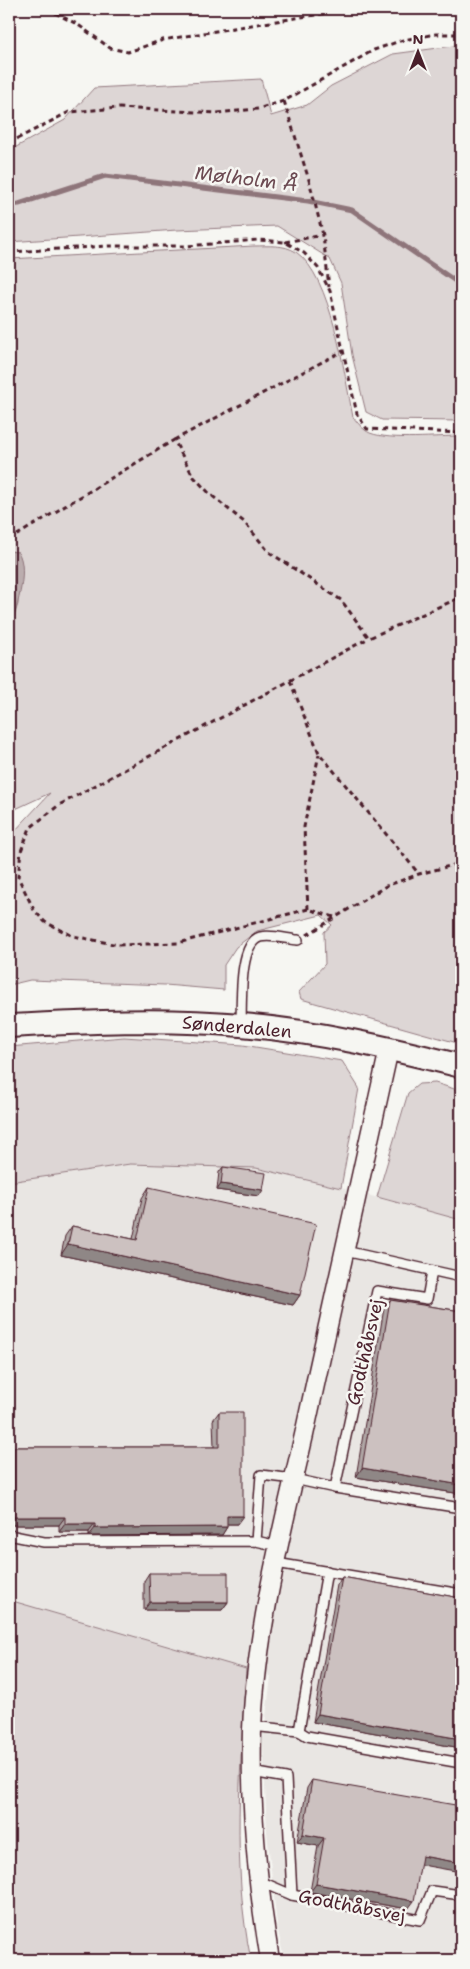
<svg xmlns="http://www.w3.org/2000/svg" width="470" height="1969" font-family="'Shantell Sans',sans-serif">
  <rect width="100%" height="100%" fill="#f6f6f2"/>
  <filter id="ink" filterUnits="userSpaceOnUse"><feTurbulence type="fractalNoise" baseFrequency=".02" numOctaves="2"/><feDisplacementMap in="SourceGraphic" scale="10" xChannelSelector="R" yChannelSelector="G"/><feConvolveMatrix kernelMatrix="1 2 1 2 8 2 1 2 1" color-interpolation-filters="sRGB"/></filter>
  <g filter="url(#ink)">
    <polygon fill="#e9e6e3" points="130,1164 256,1168 341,1188 461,1220 461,1960 284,1960 277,1925 267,1832 263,1740 271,1677 9,1600 9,1182"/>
    <g fill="#ddd6d5" stroke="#947a80" fill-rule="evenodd">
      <polygon points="461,45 461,421 382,420 366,412 352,355 341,283 330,259 277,226 177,230 9,242 9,151 65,120 94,88 261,79 271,116 307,105 331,86 393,54"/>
      <path d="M254 246C268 246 284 244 296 252 332 277 344 374 353 417 358 423 363 430 370 433 391 441 438 436 461 436V1044L301 999 299 992 325 964 324 932 332 925 321 915 257 931 236 947 224 965V990L165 985 30 980 9 985V684L12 679 9 664V632L18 604V552L9 551V259ZM50 793 14 832 9 812Z"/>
      <polygon points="124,1037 243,1045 342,1061 359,1088 341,1188 256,1168 130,1164 9,1182 9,1047"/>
      <polygon points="435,1083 461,1091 461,1220 377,1197 408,1093 419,1084"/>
      <path d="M9 1600 246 1669C241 1766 231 1865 251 1960H9Z"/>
    </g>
    <path fill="#bbadae" stroke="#8e747a" d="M9 551 18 552C30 571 15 612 9 632Z"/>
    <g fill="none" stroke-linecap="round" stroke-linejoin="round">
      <polyline stroke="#8e747a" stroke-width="5" points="9,205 19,204 105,176 308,201 352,210 461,285"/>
      <g stroke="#4a1f2b" stroke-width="12">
        <g id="service">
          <path d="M241 1024C242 1005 238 944 260 937 271 934 287 939 298 940"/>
          <polyline points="345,1251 461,1277"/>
          <polyline points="335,1488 377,1291 427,1299 432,1271"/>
          <polyline points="9,1535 44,1542 256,1541 278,1546"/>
          <polyline points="256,1541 261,1475 294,1479 335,1488 461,1508"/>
          <polyline points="276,1563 461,1594"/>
          <polyline points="327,1571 299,1731 307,1736 461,1763"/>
          <polyline points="252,1726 299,1731"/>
          <polyline points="252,1772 286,1778 292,1895"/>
          <polyline points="257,1880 292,1895 420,1920 432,1891 461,1895"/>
        </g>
      </g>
      <g stroke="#4a1f2b" stroke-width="21">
        <path id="minor" d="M270 1960C257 1883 250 1807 252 1729 256 1631 282 1530 304 1435 332 1306 361 1177 389 1049"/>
      </g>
      <g stroke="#4a1f2b" stroke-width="26">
        <path id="tertiary" d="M9 1026C86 1022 163 1018 241 1025 316 1031 389 1048 461 1066"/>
      </g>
      <g stroke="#4a1f2b" stroke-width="3" stroke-dasharray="5 4" stroke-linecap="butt">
        <polyline points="47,9 77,24 110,48 128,52 163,40 245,26 334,12 393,9"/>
        <polyline points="426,9 461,13"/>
        <polyline points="284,101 309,180 323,235 329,287"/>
        <polyline points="9,143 69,112 119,108 217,113 257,109 284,101 374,50 403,40 436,34 461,34"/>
        <polyline points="285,242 323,235"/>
        <polyline points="9,252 109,246 187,246 258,240 285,242 304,253 318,268 330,291 357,414 367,429 461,433"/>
        <polyline points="174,440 343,351"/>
        <polyline points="9,540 174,440 193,476 210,494 244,522 269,552 341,600 369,638 461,597"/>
        <polyline points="290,681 319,753 419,874"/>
        <polyline points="308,909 304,827 319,754"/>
        <polyline points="334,917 308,909 178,943 118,945 73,936 45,922 34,910 18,877 21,851 30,828 59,805 369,638"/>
        <polyline points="307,935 386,886 419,874 461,863"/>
      </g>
      <use href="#service" stroke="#f6f6f2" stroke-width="9"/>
      <use href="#minor" stroke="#f6f6f2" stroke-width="18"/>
      <use href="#tertiary" stroke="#f6f6f2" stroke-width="22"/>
    </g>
    <g fill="#afa6a5" stroke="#4a1f2b">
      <polygon points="223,1167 259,1196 217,1190 219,1172"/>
      <polygon points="149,1187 300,1295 293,1305 61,1255 65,1236 72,1226 133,1239 142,1198"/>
      <polygon points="390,1300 461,1311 461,1494 356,1477 384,1308"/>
      <polygon points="219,1412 237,1524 227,1524 227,1527 222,1535 89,1536 89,1532 59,1532 59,1525 9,1525 9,1455 14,1447 214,1447 213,1420"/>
      <polygon points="149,1573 228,1602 222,1610 144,1610 144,1581"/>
      <polygon points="342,1577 461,1598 461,1748 313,1722 337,1585"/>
      <polygon points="312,1780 420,1865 408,1909 310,1892 318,1846 297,1842 307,1788"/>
    </g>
    <g fill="#8f8786" stroke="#4a1f2b">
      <polygon points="221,1184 263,1190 259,1196 217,1190"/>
      <polygon points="68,1244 300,1295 293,1305 61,1255"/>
      <polygon points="362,1468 461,1485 461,1494 356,1477"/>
      <polygon points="227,1516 243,1516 237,1524 221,1524"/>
      <polygon points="14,1517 65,1517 59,1525 9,1525"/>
      <polygon points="65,1524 95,1524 89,1532 59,1532"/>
      <polygon points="227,1527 222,1535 89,1536 95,1528"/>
      <polygon points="150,1602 228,1602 222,1610 144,1610"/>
      <polygon points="318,1714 461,1739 461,1748 313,1722"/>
      <polygon points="303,1834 324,1838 318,1846 297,1842"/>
      <polygon points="422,1856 461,1863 461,1872 416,1864"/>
      <polygon points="316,1884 414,1901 408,1909 310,1892"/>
    </g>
    <g fill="#ccc1c0" stroke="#4a1f2b">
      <polygon points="223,1167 266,1173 263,1190 221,1184"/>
      <polygon points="149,1187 316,1224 300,1295 68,1244 72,1226 137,1240"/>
      <polygon points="390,1300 461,1311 461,1485 362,1468"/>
      <polygon points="219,1412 243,1412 243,1516 227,1516 227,1527 95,1528 95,1524 65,1524 65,1517 14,1517 14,1447 219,1447"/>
      <polygon points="149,1573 228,1573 228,1602 150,1602"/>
      <polygon points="342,1577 461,1598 461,1739 318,1714"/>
      <polygon points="312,1780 461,1806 461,1863 422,1856 414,1901 316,1884 324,1838 303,1834"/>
    </g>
  </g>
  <g text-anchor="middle" stroke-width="5" stroke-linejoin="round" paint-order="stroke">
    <g font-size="18" fill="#4a1f2b" stroke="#f6f6f2">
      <text transform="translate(237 1027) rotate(5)" y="6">Sønderdalen</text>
      <text transform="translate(365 1352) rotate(-77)" y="6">Godthåbsvej</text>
      <text transform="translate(352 1906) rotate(11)" y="6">Godthåbsvej</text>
    </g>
    <g font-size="19" font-style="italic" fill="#6c4a52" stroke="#f6f6f2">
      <text transform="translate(246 178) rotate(7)" y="7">Mølholm Å</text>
    </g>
  </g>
  <rect width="470" height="1969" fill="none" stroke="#f6f6f2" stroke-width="30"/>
  <rect x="15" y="15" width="440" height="1939" fill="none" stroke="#4a1f2b" stroke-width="2" filter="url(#ink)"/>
  <g transform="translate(418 52)" stroke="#f6f6f2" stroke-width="4" paint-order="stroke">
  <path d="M0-4L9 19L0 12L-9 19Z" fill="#4a1f2b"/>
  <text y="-8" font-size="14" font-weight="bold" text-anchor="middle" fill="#4a1f2b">N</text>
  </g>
</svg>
